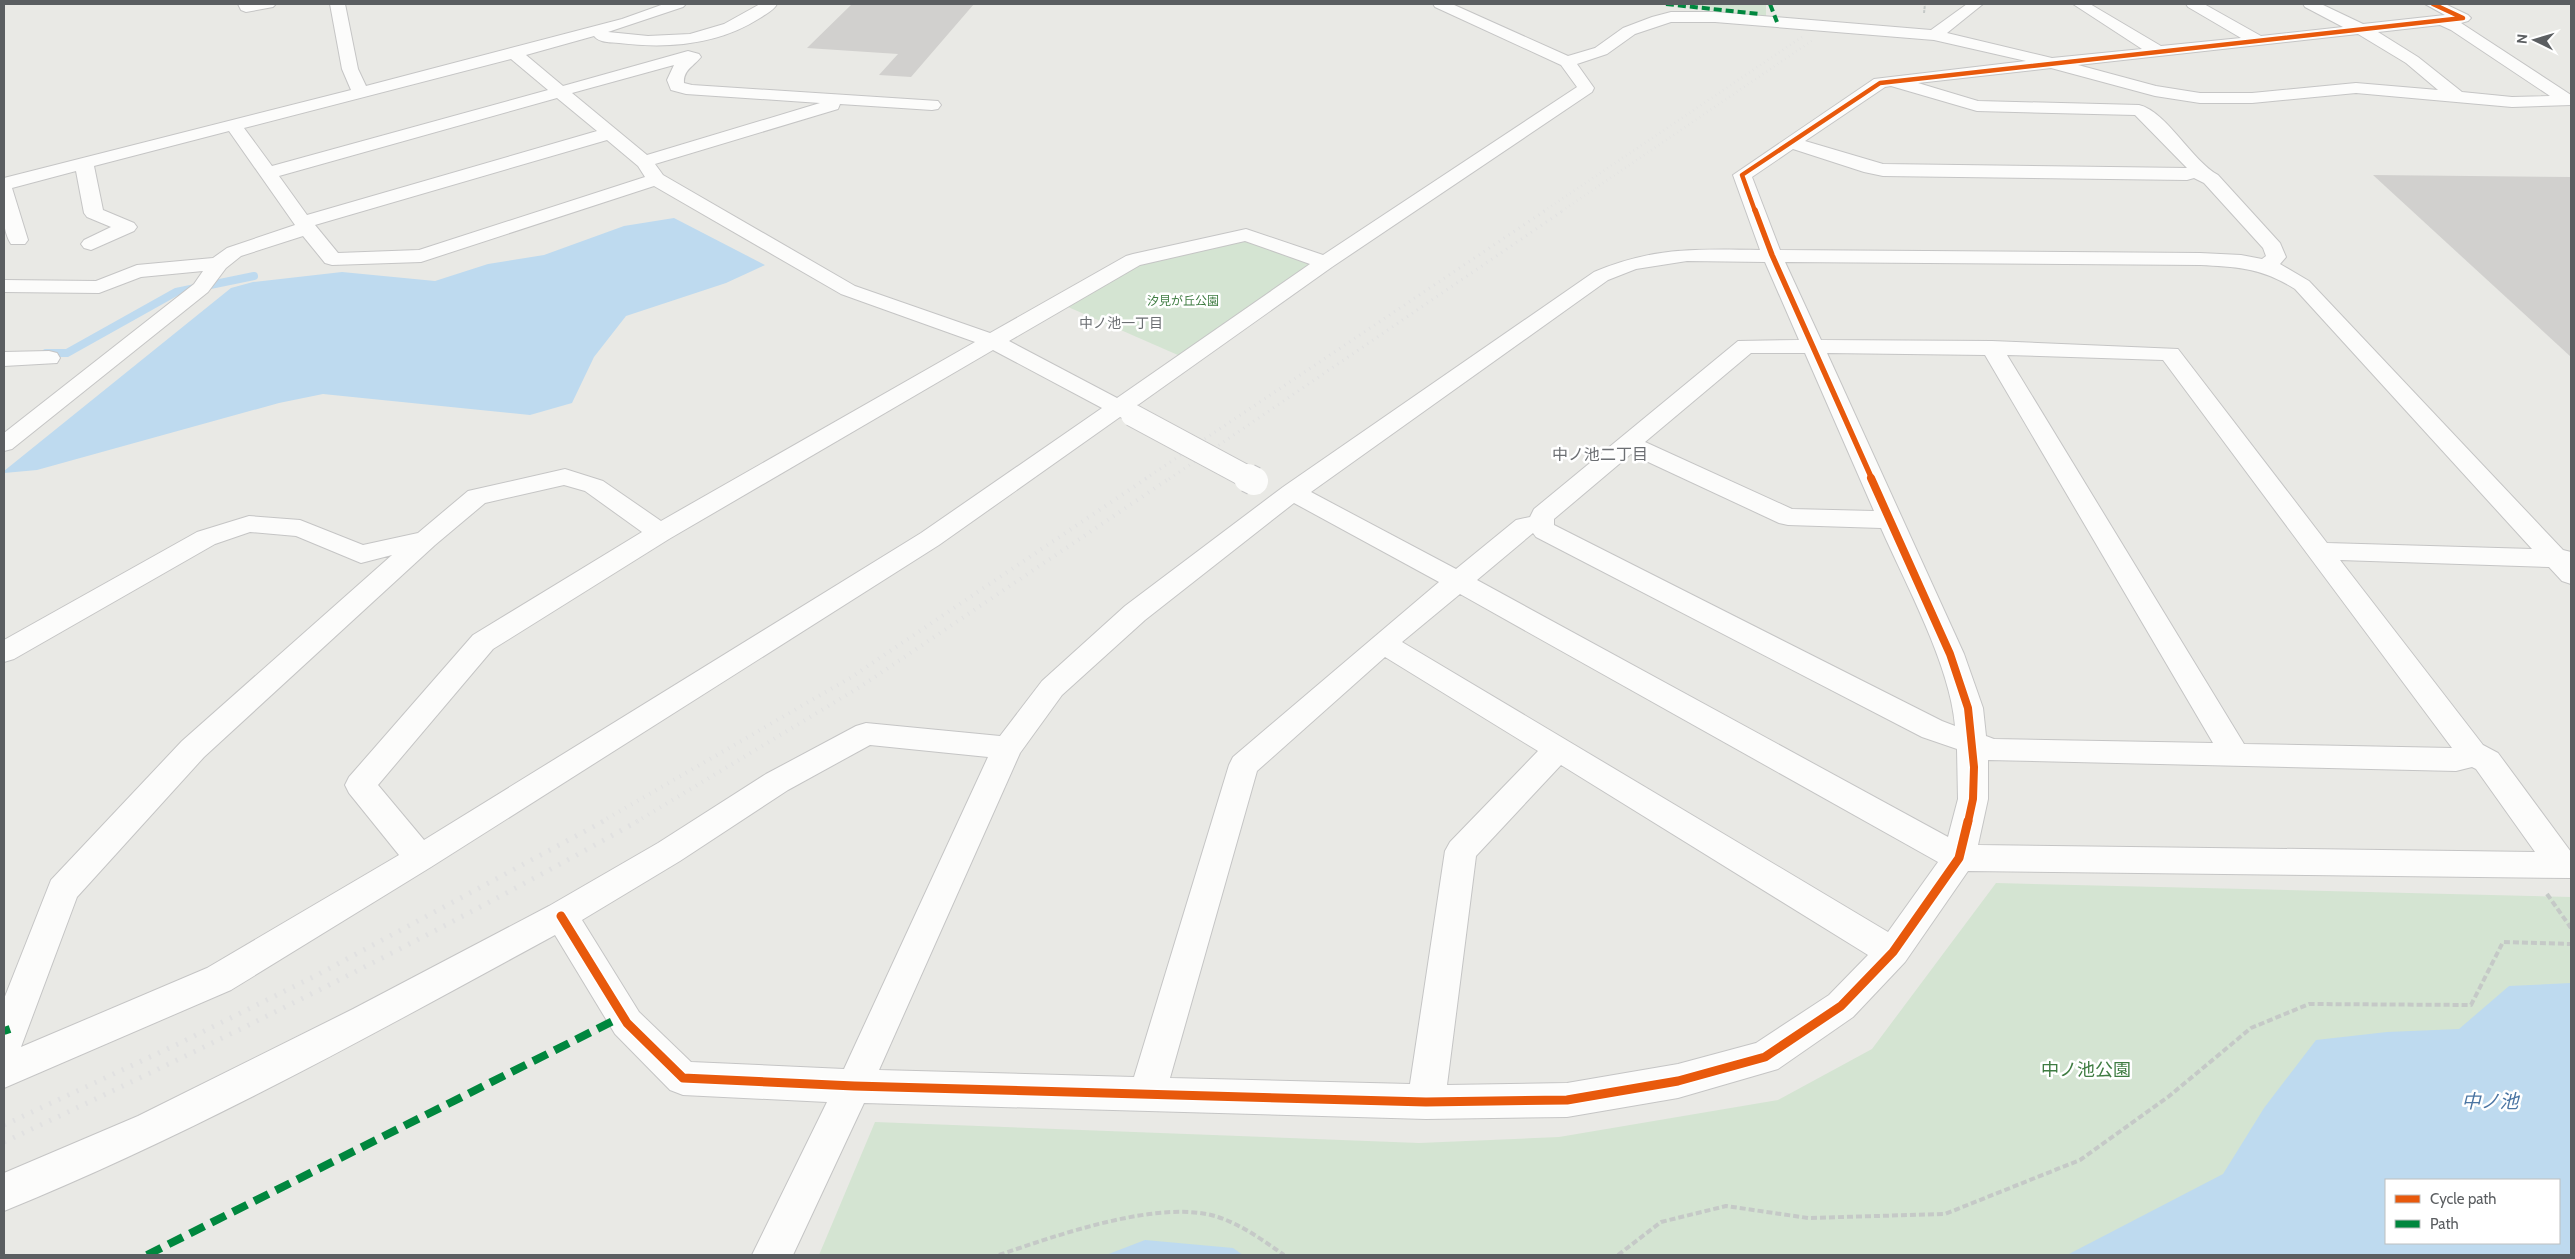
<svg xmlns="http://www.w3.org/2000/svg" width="2575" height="1259" font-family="Cabin,'Noto Sans JP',sans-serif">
  <rect width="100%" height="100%" fill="#e9e9e5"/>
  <g fill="#d4e4d2" fill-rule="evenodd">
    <polygon points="1660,4 1766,4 1766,17"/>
    <polygon points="1246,235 1325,263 1187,359 1059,303 1133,260"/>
    <path d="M1996 883 2571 897V1255H819L875 1122 1419 1143 1559 1137 1778 1100 1872 1049ZM2386 1180H2559V1243H2386Z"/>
  </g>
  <g fill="#bedaef" fill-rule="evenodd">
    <polygon points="674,218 765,265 726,283 626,316 594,357 572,403 530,415 323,394 279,403 37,470 4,473 4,471 231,288 253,282 342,272 435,281 488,264 544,255 624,226"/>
    <path d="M2571 983V1255H2067L2223 1174 2264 1108 2316 1040 2387 1032 2459 1029 2509 986ZM2386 1180H2559V1243H2386Z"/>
    <polygon points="1145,1240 1233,1248 1243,1255 1106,1255"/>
  </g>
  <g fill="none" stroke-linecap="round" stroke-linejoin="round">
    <polyline stroke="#bedaef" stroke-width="8" points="46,353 67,353 176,292 254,276"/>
  </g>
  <g fill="#d1d0ce">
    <polygon points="852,4 974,4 911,77 879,75 898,54 807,48"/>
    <polygon points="2373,175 2571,177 2571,357"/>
  </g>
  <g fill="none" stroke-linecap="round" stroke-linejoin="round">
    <g stroke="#c5c5c5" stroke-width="2">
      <g id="minor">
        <polygon points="238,4 276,4 273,7 246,12 241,10"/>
        <path d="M330 4H345L358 69 366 86 622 19 664 4H686L683 7 608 32 648 36 690 34 724 24 760 4H777C774 10 766 14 760 18 718 45 667 49 619 43 611 42 599 43 594 36L526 55 563 86 688 51 699 54 701 57C694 66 683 70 684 83L692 85 938 101 941 105 938 109 932 110 840 104 838 109 655 164 663 175 855 286 990 333 1126 256 1133 254 1246 229 1323 255 1577 87 1561 65 1435 7 1433 4H1452L1568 56 1595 48 1623 28 1652 17 1671 12H1715L1931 30 1967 4H1983L1947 33 2052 58 2142 49 2073 4H2090L2161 46 2241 38 2188 7 2186 4H2204L2261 36 2343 27 2305 7 2303 4H2321L2363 24 2445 15 2425 4H2445L2468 15 2471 18 2468 21 2461 23 2571 95V105L2512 107 2356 93 2252 103H2200L2155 96 2051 68 1918 83 1978 101 2139 105C2166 111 2192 161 2218 175L2280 243 2286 257 2280 264 2309 281 2563 550 2571 552V584L2562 581 2549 567 2340 560 2483 745 2498 753 2571 852V878L1968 871 1905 962 1853 1017 1778 1069 1678 1098 1567 1117 1426 1119 864 1103 793 1255H752L827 1102 683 1095 670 1090 615 1034 555 935C375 1033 194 1134 4 1211V1173L138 1116 353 1009 549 906 658 843 766 774 856 726 866 723 1000 736 1042 681 1125 606 1283 487 1594 272C1653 247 1697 249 1760 250L1733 175 1874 79 2026 61 1934 40 1715 22H1671L1635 34 1607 54 1577 64 1594 88 1592 92 1332 267 1135 407 1143 414 1139 419 1131 421 1120 417 939 545 431 867 231 990 4 1088V999L51 880 182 741 392 555 361 563 296 536 250 532 215 544 14 659 4 662V640L197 532 249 516 300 520 363 545 418 533 468 491 565 469 603 481 661 521 975 342 841 294 654 186 421 262 332 265 325 263 303 236 241 256 226 268 208 292 12 449 4 451V433L194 284 203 271 141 277 99 293 4 292V280L96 281 137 265 213 258 227 248 295 225 229 131 94 166 103 210 134 223 137 227 134 231 91 250 84 248 81 244 84 240 111 227 87 217 84 213 76 171 12 188 28 240 25 244H11C0 227 4 199 4 178L351 90 342 69ZM2440 25 2451 30 2550 96 2512 97 2462 92 2418 57 2378 32ZM2358 34 2406 63 2438 90 2356 83 2252 93H2200L2156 86 2078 65ZM511 59 548 90 272 166 244 128ZM674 65 667 80 671 90 686 94 820 103 647 155 572 93ZM1891 86 1977 111 2135 115 2187 168 1883 164 1805 141 1885 87ZM557 98 597 131 307 215 279 176ZM607 140 638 166 645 177 419 250 338 253 315 225ZM1793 149 1864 172 1883 176 2187 180 2194 178 2204 183 2263 248 2266 256 2262 259 2241 255 2200 253 1780 250 1752 177ZM1245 241 1310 264 1117 398 1009 341 1140 265ZM1687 261 1765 262 1799 340 1738 341 1534 509 1530 517 1516 520 1456 569 1311 492 1608 280 1636 269ZM1785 262 2200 265C2238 267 2262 268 2295 289L2532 549 2327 543 2178 349 1992 341 1821 340ZM993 350 1102 408 921 533 424 840 378 785 493 649 669 539ZM1751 353H1805L1874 511 1792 509 1645 442ZM1827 353 1985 355 2213 743 1994 739 1986 736 1983 708 1964 654ZM2007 355 2163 360 2452 748 2244 744ZM1631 454 1779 523 1788 525 1881 528C1906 585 1950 665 1955 726L1942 721 1554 525V519ZM564 485 585 491 642 532 473 635 349 777 345 785 349 793 399 855 207 968 21 1047 77 897 204 757 435 545 485 503ZM1294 503 1439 582 1233 757 1229 765 1134 1077 879 1070 1020 753 1062 695 1145 620ZM1533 533 1536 537 1922 737 1957 749 1958 799 1948 837 1477 580ZM1460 594 1938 862 1888 932 1402 642ZM1385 657 1538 751 1450 842 1445 851 1410 1084 1170 1078 1257 771ZM870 745 988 757 844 1069 691 1062 639 1012 582 920 680 861 788 790ZM1988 760 2456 771 2472 767 2476 769 2535 852 1978 845 1988 799ZM1561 765 1868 955 1829 995 1756 1043 1678 1064 1567 1083 1447 1085 1476 856Z"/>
        <polygon points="49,351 57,353 60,358 57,363 4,366 4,352"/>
      </g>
    </g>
    <polyline stroke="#c5c9c7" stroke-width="2" stroke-dasharray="3 1" stroke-linecap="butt" points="1924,13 1925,4"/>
    <g stroke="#c5c9c7" stroke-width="4" stroke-dasharray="6 3" stroke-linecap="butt">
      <polyline points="2547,894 2571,928"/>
      <path d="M999 1255C1055 1236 1161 1198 1218 1217 1242 1225 1264 1241 1284 1255"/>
      <polyline points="1618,1255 1661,1222 1726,1206 1808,1218 1945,1214 2080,1160 2168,1097 2251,1028 2309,1004 2471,1005 2503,942 2571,944"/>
    </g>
    <use href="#minor" fill="#fcfcfb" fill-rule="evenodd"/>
    <g stroke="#e1e1e1" stroke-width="2.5" stroke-dasharray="0.5 4" stroke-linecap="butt">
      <polyline points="1544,211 1802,37"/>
      <polyline points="1562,211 1813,40"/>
    </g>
    <g stroke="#e1e1e1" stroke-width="3" stroke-dasharray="1 5" stroke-linecap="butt">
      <polyline points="1145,479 1546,210"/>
      <polyline points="1169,479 1564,210"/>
    </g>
    <g stroke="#e1e1e1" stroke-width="4" stroke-dasharray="1 6" stroke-linecap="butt">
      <polyline points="601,822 850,678 1147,478"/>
      <polyline points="636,822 860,687 1170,478"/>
    </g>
    <g stroke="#e1e1e1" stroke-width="5" stroke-dasharray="2 8" stroke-linecap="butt">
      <polyline points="4,1125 180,1043 317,975 604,821"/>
      <path d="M4 1142C219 1042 431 937 638 821"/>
    </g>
    <g stroke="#c5c5c5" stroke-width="24" stroke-linecap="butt">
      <polyline id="minor-bridge-far1" points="1132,415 1251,479"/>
    </g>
    <g stroke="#c5c5c5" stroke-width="30" stroke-linecap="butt">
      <polyline id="minor-bridge" points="1248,478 1254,481"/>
    </g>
    <use href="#minor-bridge-far1" stroke="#fcfcfb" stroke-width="22"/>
    <use href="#minor-bridge" stroke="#fcfcfb" stroke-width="28"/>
    <g stroke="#00873e" stroke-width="4" stroke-dasharray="8 4" stroke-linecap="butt">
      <polyline points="1666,4 1759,14"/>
      <polyline points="1770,4 1777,22"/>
    </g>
    <g stroke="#00873e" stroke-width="8" stroke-dasharray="16 8" stroke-linecap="butt">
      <polyline points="4,1031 10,1029"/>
      <polyline points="147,1255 623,1016"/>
    </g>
    <g stroke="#fff" stroke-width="6">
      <polyline id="cycleway-far3" points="1755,211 1742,175 1880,83 2463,18 2433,4"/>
    </g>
    <g stroke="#fff" stroke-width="8">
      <polyline id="cycleway-far2" points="1755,210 1772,255 1872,479"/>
    </g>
    <g stroke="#fff" stroke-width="11">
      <polyline id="cycleway-far1" points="1871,478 1950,654 1968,708 1974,767 1973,799 1968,822"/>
    </g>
    <g stroke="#fff" stroke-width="12">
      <polyline id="cycleway" points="561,916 627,1023 683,1078 854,1086 1426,1102 1567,1100 1678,1081 1765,1057 1841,1006 1893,952 1959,858 1968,821"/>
    </g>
    <use href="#cycleway-far3" stroke="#e8590c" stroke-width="4.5"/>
    <use href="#cycleway-far2" stroke="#e8590c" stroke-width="5.5"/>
    <use href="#cycleway-far1" stroke="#e8590c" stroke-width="8"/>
    <use href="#cycleway" stroke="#e8590c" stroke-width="9"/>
  </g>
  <g text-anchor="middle" stroke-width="5" stroke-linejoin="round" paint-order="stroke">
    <g font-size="12" fill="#3f7c42" stroke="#fff">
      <text x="1183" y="305">汐見が丘公園</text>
    </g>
    <g font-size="14" fill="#6c6f73" stroke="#fff">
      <text x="1121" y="328">中ノ池一丁目</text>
    </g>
    <g font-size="16" fill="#6c6f73" stroke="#fff">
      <text x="1600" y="460">中ノ池二丁目</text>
    </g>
    <g font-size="18" fill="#3f7c42" stroke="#fff">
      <text x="2086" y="1076">中ノ池公園</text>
    </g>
    <g font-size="19" font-style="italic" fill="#4b75a3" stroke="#fff">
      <text x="2490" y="1108">中ノ池</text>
    </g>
  </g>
  <rect width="2575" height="1259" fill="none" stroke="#5b5e61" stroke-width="10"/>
  <rect x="2385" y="1179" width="175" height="65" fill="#ffffff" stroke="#bdbfc0"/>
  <rect x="2395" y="1195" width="25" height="8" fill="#e8590c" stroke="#bdbfc0"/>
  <text x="2430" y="1204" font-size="15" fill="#5b5e61">Cycle path</text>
  <rect x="2395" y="1220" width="25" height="8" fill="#00873e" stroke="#bdbfc0"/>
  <text x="2430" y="1229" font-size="15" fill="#5b5e61">Path</text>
  <g transform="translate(2535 40) rotate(275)" stroke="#ffffff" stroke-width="4" paint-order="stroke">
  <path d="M0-4L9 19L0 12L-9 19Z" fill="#5b5e61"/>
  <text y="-8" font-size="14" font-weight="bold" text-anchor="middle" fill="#5b5e61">N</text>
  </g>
</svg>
